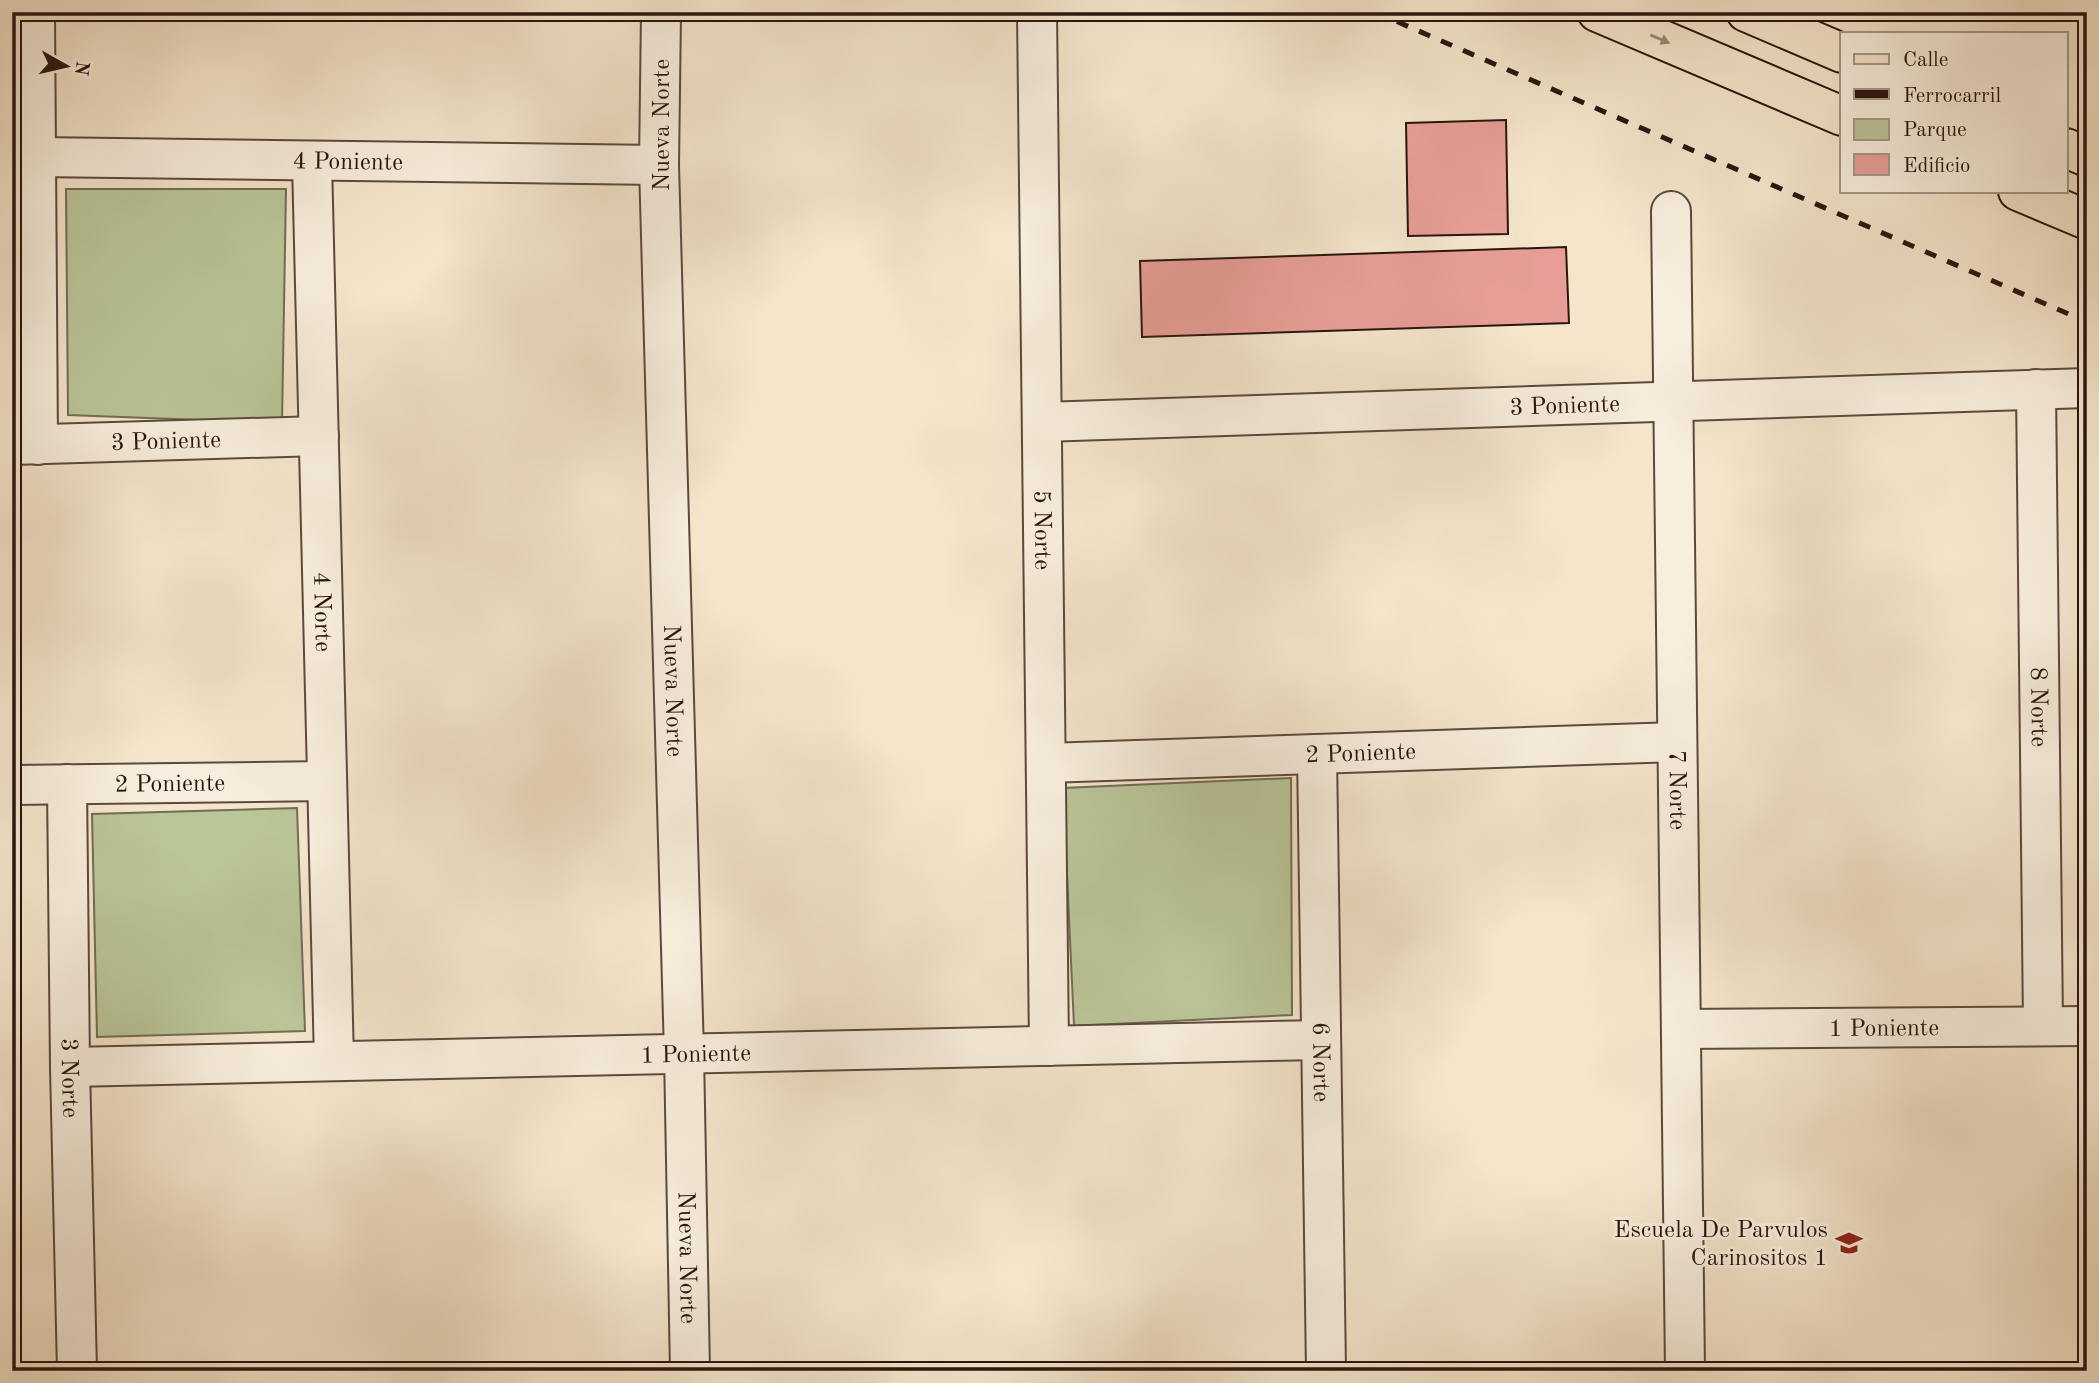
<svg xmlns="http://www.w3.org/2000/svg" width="2099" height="1383" font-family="'Old Standard TT',serif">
  <rect width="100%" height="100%" fill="#f4e5cb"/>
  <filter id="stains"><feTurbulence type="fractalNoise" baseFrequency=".00286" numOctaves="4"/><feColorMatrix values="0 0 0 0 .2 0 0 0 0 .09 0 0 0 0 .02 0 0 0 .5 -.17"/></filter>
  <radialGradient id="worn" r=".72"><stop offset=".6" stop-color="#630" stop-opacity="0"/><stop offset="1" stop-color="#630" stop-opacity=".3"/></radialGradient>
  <g fill="#bac598" stroke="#726d54" stroke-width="2">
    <polygon points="66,189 286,189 282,423 68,415"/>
    <polygon points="1291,778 1292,1015 1074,1026 1063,788"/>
    <polygon points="297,808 305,1031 97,1037 92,814"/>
  </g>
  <g fill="#e89e96" stroke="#29150f" stroke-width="2">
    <polygon points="1506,120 1508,234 1408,236 1406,123"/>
    <polygon points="1566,247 1569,323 1142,337 1140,261"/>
  </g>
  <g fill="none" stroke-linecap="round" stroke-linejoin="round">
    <g stroke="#5c493e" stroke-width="42">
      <g id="street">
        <polyline points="35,12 38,445"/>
        <path id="s1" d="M661 12 659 165 684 1054 690 1371"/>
        <path id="s2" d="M1037 12 1049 1046"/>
        <path id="s3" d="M36 157 659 165"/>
        <path id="s4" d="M312 162 334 1061"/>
        <path id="s5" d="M1671 211 1685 1371"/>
        <path id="s6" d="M2036 389 2043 1026"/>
        <path id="s7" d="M1042 422 2087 388"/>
        <path id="s8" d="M12 445 319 436"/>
        <path id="s9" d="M1317 754 1326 1371"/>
        <path id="s10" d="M1046 763 1677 742"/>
        <path id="s11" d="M67 784 70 1067 77 1371"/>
        <path id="s12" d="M12 785 327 781"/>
        <path id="s13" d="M1681 1029 2087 1026"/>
        <path id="s14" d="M70 1067 1321 1040"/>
      </g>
    </g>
    <g stroke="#29150f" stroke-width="42">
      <g id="primary">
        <polyline points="1597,12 1842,116"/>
        <polyline points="1746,12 1842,53"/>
        <polyline points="2066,148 2087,157"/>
        <polyline points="2018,191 2087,220"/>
      </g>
    </g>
    <use href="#street" stroke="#f8eedd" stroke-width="38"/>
    <use href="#primary" stroke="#f4e5cb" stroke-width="38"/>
    <polyline stroke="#29150f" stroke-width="5" stroke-dasharray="12 12" stroke-linecap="butt" points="1375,12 2087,322"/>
  </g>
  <defs><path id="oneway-solid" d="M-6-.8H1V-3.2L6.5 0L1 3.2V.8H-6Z" transform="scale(1.75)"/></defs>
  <use fill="#998776" href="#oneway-solid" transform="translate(1660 39) rotate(23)"/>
  <defs>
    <g id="school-bare" transform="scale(2.1)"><path d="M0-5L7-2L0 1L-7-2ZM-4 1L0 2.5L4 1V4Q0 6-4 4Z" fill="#8f2418" stroke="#f8eedd" stroke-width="2.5" paint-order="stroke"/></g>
  </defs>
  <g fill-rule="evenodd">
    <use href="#school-bare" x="1849" y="1243"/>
  </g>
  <g text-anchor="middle" stroke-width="6" stroke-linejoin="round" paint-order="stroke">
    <g font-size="24" fill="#29150f" stroke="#f8eedd">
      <text transform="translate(661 125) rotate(-90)" y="8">Nueva Norte</text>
      <text dy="8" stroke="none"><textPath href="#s3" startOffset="312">4 Poniente</textPath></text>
      <text dy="8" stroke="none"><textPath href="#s7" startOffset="523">3 Poniente</textPath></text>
      <text dy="8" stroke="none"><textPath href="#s8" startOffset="154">3 Poniente</textPath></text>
      <text dy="8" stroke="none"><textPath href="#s2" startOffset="518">5 Norte</textPath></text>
      <text dy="8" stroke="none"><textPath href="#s4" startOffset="450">4 Norte</textPath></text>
      <text dy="8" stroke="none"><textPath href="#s1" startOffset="679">Nueva Norte</textPath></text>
      <text dy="8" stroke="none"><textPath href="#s6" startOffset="318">8 Norte</textPath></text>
      <text dy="8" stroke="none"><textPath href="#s10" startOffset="315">2 Poniente</textPath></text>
      <text dy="8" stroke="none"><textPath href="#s12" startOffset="158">2 Poniente</textPath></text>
      <text dy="8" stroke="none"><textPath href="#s5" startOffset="579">7 Norte</textPath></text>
      <text dy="8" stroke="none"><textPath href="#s13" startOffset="203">1 Poniente</textPath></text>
      <text dy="8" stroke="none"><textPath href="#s14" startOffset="626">1 Poniente</textPath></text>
      <text dy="8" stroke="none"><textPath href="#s9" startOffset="308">6 Norte</textPath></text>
      <text dy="8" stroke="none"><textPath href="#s11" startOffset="294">3 Norte</textPath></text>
      <text dy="8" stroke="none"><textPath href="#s1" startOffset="1246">Nueva Norte</textPath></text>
    </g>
    <g font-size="24" fill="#29150f" stroke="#f8eedd" text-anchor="end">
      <text x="1828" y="1237">Escuela De Parvulos<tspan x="1828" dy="28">Carinositos 1</tspan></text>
    </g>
  </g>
  <rect width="2099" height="1383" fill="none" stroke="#f4e5cb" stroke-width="42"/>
  <rect x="14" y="14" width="2071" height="1355" fill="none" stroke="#29150f" stroke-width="3.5"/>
  <rect x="21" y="21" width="2057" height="1341" fill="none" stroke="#29150f" stroke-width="2"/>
  <rect x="1840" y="32" width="228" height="161" fill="#f8eedd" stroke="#a5978b" stroke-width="2"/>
  <rect x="1854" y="54" width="35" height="10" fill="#f4e5cb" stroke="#a5978b" stroke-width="2"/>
  <text x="1903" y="66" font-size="21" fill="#29150f">Calle</text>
  <rect x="1854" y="89" width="35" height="10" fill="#29150f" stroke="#a5978b" stroke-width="2"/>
  <text x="1903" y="102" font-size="21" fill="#29150f">Ferrocarril</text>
  <rect x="1854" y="119" width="35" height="21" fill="#bac598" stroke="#a5978b" stroke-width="2"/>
  <text x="1903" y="136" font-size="21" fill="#29150f">Parque</text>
  <rect x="1854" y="154" width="35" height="21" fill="#e89e96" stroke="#a5978b" stroke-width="2"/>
  <text x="1903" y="172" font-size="21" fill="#29150f">Edificio</text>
  <g transform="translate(66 66) rotate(98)" stroke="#f8eedd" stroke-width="5" paint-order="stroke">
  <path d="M0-5L12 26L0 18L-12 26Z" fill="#29150f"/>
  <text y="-10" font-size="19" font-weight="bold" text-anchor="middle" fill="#29150f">N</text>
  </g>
  <rect width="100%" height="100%" filter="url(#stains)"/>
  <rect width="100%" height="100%" fill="url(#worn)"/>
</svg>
